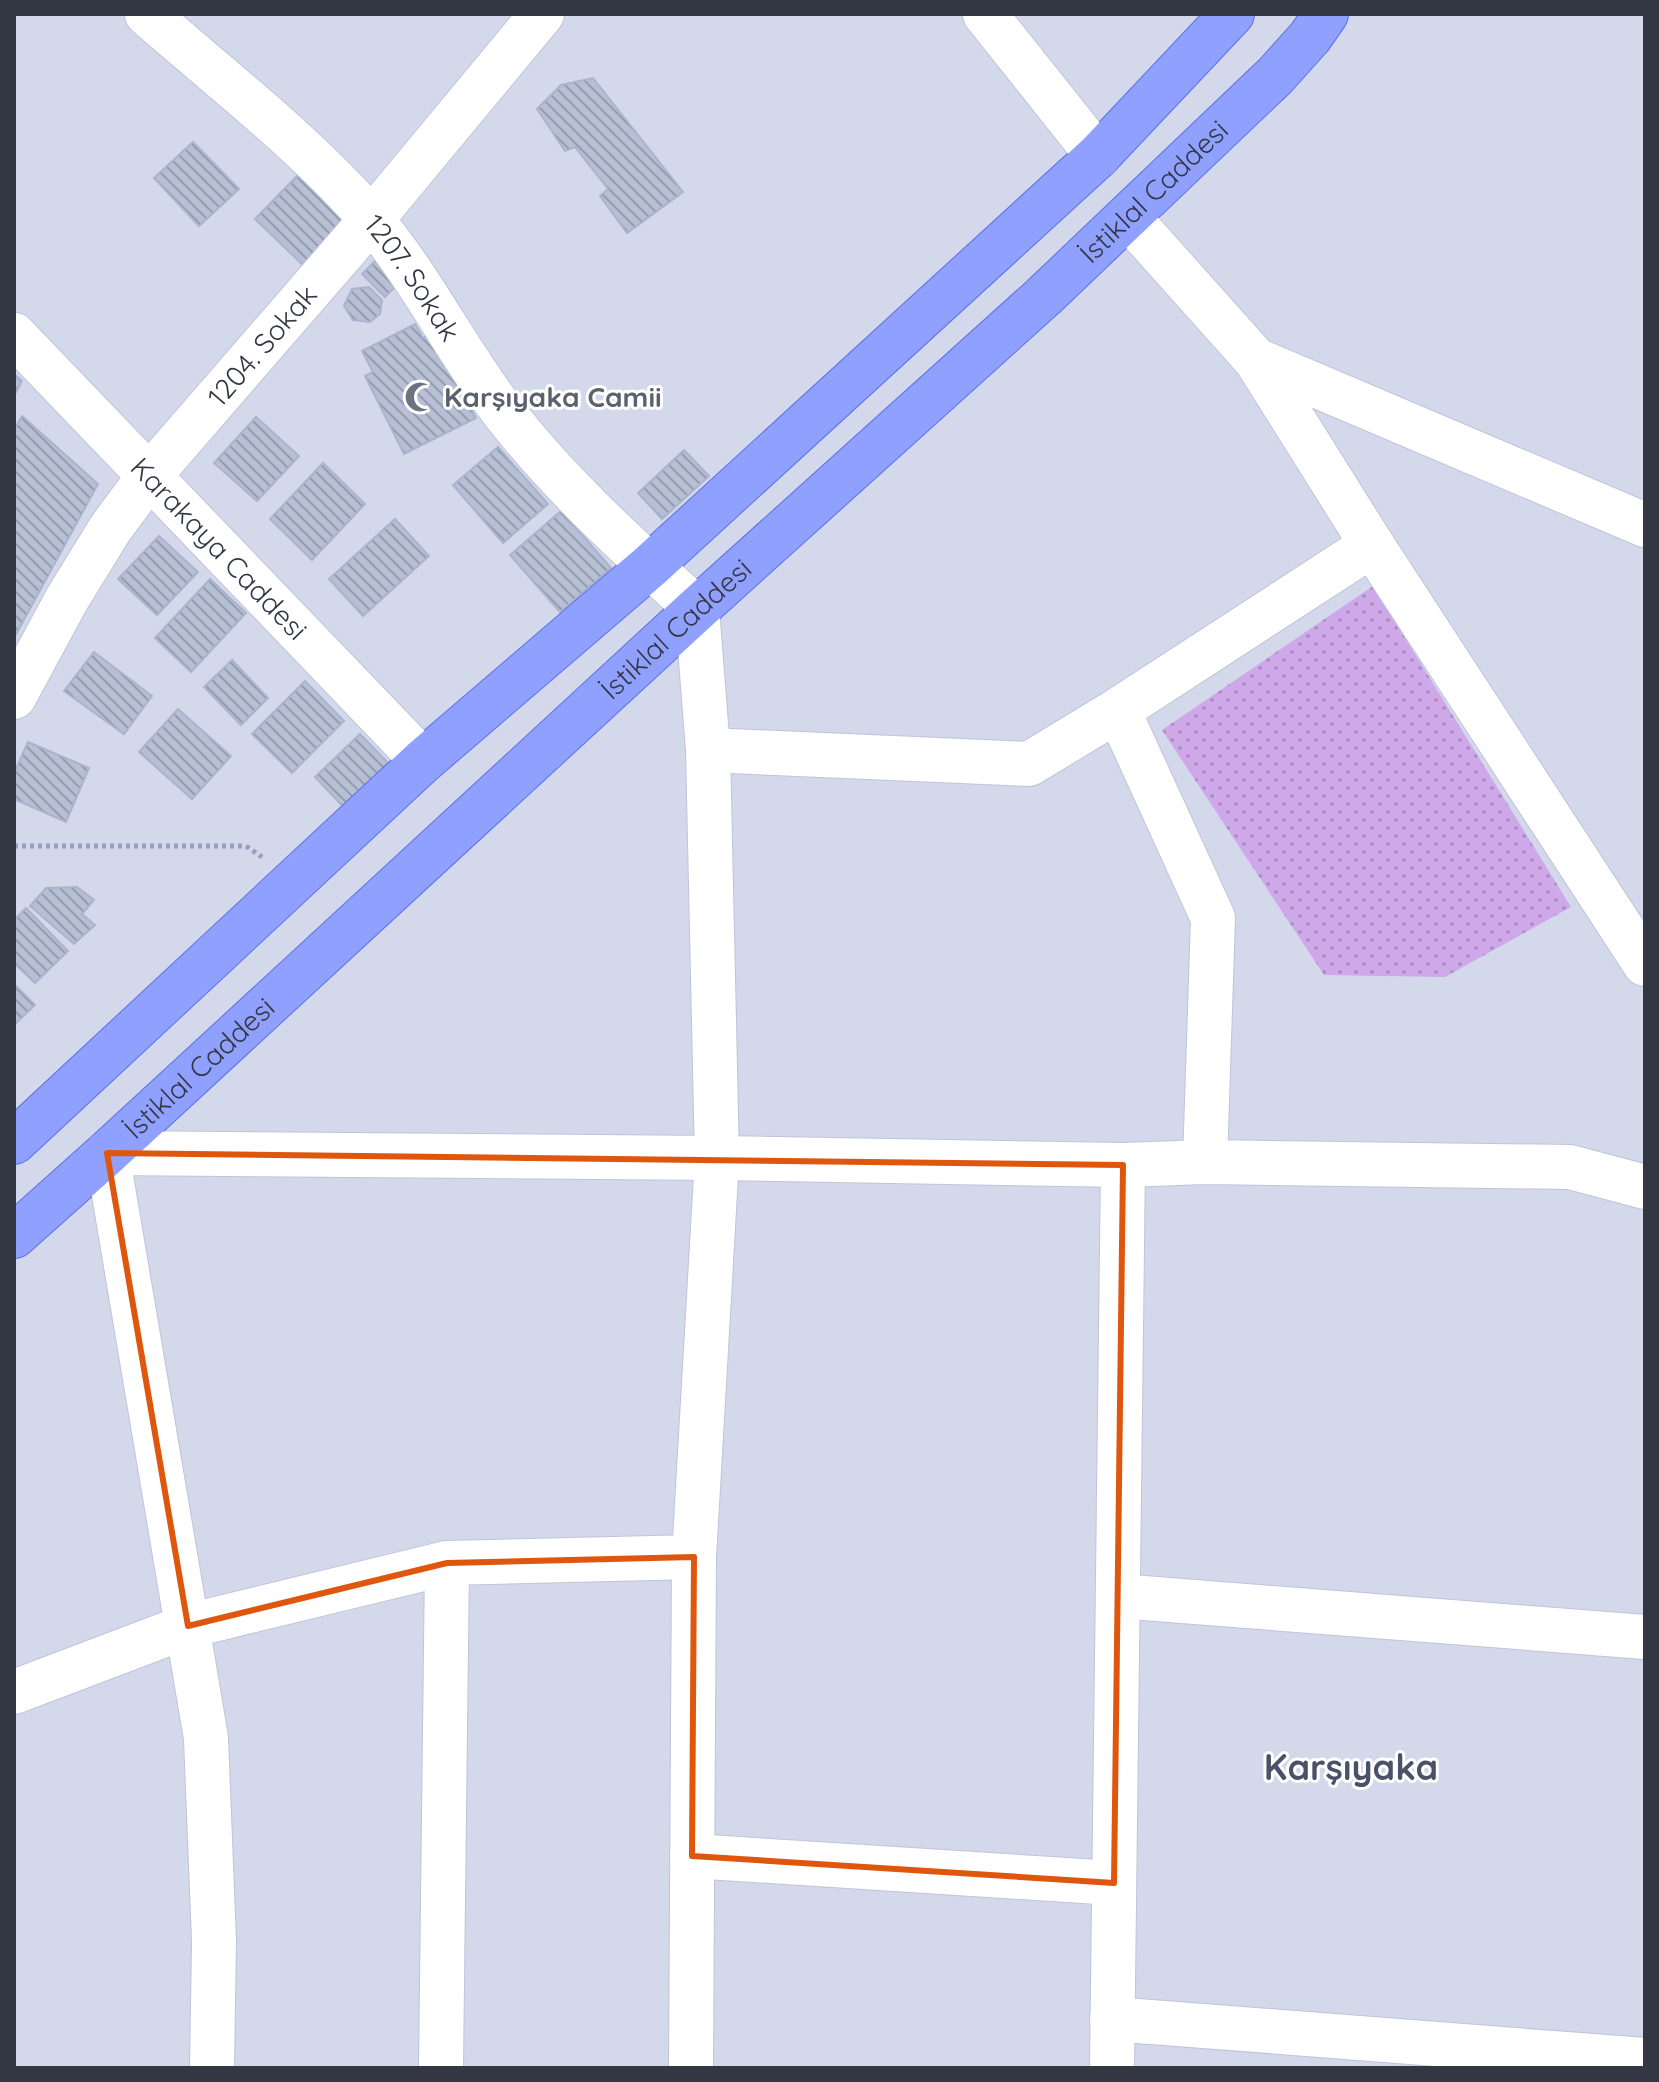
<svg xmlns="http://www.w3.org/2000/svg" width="1659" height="2082" font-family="Quicksand,sans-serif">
  <defs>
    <pattern id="grass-dots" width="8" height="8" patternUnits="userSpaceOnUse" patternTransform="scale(2)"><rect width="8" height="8" fill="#cea8e9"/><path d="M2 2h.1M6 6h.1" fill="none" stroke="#a88abe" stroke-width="1.8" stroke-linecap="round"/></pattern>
    <pattern id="building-back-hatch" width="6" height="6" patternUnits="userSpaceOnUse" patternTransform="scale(2)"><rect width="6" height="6" fill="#b7bfd4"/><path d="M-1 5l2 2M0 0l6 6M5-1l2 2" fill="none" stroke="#959cae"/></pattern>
  </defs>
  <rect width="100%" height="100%" fill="#e3e5f2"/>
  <rect fill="#d4d8eb" x="14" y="14" width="1631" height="2054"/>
  <polygon fill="url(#grass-dots)" points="1373,586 1571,907 1445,977 1324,975 1162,730"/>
  <g fill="url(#building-back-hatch)" stroke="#aab4cf" stroke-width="2">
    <polygon points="593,78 683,192 627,233 600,196 608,189 575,147 565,151 537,109 561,85"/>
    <polygon points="193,142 239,189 199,226 154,178"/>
    <polygon points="300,173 351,222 307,269 255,219"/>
    <polygon points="377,259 400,282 385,297 362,274"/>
    <polygon points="369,287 382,300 380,314 370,322 353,320 344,306 352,289"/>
    <polygon points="415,324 423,338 433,333 476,418 404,454 365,376 373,372 362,351"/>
    <polygon points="14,374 22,381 14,396"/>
    <polygon points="22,416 98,484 14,638 14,430"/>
    <polygon points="256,417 299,456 257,501 214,463"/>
    <polygon points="498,447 548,504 503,543 453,485"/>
    <polygon points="684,450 709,476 662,519 638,493"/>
    <polygon points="323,463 365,504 312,560 270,519"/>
    <polygon points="561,511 611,568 560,612 510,555"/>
    <polygon points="395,519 429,556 363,616 329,579"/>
    <polygon points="159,536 198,572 157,615 118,579"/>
    <polygon points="210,579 246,613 191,672 155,638"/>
    <polygon points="94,652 152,696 124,734 64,691"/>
    <polygon points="232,660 268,698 241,725 204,687"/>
    <polygon points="305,681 344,721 292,773 252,734"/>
    <polygon points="178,709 231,756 192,799 139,752"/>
    <polygon points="360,734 397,772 351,815 315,777"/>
    <polygon points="28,742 89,768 66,822 14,799 14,773"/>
    <polygon points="77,887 94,900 82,914 95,925 74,944 30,906 46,888"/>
    <polygon points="26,908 68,951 35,983 14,963 14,920"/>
    <polygon points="14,984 35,1005 14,1025"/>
  </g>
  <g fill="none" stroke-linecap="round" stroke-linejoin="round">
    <g stroke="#bfc4d9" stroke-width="46">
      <g id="minor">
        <path id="s1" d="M147 14C220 78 308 146 371 219 422 279 457 352 505 414 561 486 629 547 697 609L708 750 717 1158 694 1557 691 2068"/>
        <polyline points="985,14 1098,156"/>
        <polyline points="1128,217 1256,360 1372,545 1645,964"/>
        <path id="s2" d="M14 335 423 761"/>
        <polyline points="1256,360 1645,525"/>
        <path id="s3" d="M14 697 67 599 110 529 150 475 371 220 542 14"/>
        <polyline points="1118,710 1213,918 1205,1162"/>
        <polyline points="708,750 1029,764 1118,710 1372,545"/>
        <polyline points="1118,1596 1645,1637"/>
        <polyline points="14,1692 188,1626 447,1563 694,1557"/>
        <polyline points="692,1856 1114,1883"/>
        <polyline points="1112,2019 1645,2060"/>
        <polyline points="212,2068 214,1941 206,1738 107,1153 717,1158 1123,1165 1205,1162 1570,1167 1645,1187"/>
        <polyline points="441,2068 447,1563"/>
        <polyline points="1112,2068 1123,1165"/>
      </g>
    </g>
    <g stroke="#5a72e9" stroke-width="46">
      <g id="major">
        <polyline points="14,1142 423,761 650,566 1098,156 1232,14"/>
        <path id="s4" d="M14 1236 107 1153 697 609 1043 297 1275 76 1310 37 1326 14"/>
      </g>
    </g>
    <polyline stroke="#959fc1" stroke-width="5" stroke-dasharray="4 4" stroke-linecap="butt" points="14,846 246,846 262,857"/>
    <use href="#minor" stroke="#fff" stroke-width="44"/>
    <use href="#major" stroke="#8fa0ff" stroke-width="44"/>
  </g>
  <path fill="none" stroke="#df570f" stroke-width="6" stroke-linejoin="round" d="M107 1153 1123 1165 1114 1883 692 1856 694 1557 447 1563 188 1626Z"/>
  <defs>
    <g id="mosque-bare" transform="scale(2.4)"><path d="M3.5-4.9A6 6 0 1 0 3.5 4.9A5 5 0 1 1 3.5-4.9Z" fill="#6b7280" stroke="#fff" stroke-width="2.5" paint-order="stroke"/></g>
  </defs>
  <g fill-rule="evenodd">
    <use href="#mosque-bare" x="420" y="397"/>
  </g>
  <g text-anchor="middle" stroke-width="6" stroke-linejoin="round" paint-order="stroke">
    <g font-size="28" fill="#333744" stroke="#fff">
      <text dy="10" stroke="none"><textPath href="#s4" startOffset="1546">İstiklal Caddesi</textPath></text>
      <text dy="10" stroke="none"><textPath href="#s1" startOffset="376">1207. Sokak</textPath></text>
      <text dy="10" stroke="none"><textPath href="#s3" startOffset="432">1204. Sokak</textPath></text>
      <text dy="10" stroke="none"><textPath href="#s2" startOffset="296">Karakaya Caddesi</textPath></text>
      <text dy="10" stroke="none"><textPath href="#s4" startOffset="898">İstiklal Caddesi</textPath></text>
      <text dy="10" stroke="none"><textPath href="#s4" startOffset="250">İstiklal Caddesi</textPath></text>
    </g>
    <g font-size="28" font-weight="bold" fill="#5b616d" stroke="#fff" text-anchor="start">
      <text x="444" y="407">Karşıyaka Camii</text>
    </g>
    <g font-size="36" font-weight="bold" fill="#495267" stroke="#fff">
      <text x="1351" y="1780">Karşıyaka</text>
    </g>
  </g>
  <rect width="1659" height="2082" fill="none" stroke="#333744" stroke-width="32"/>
</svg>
